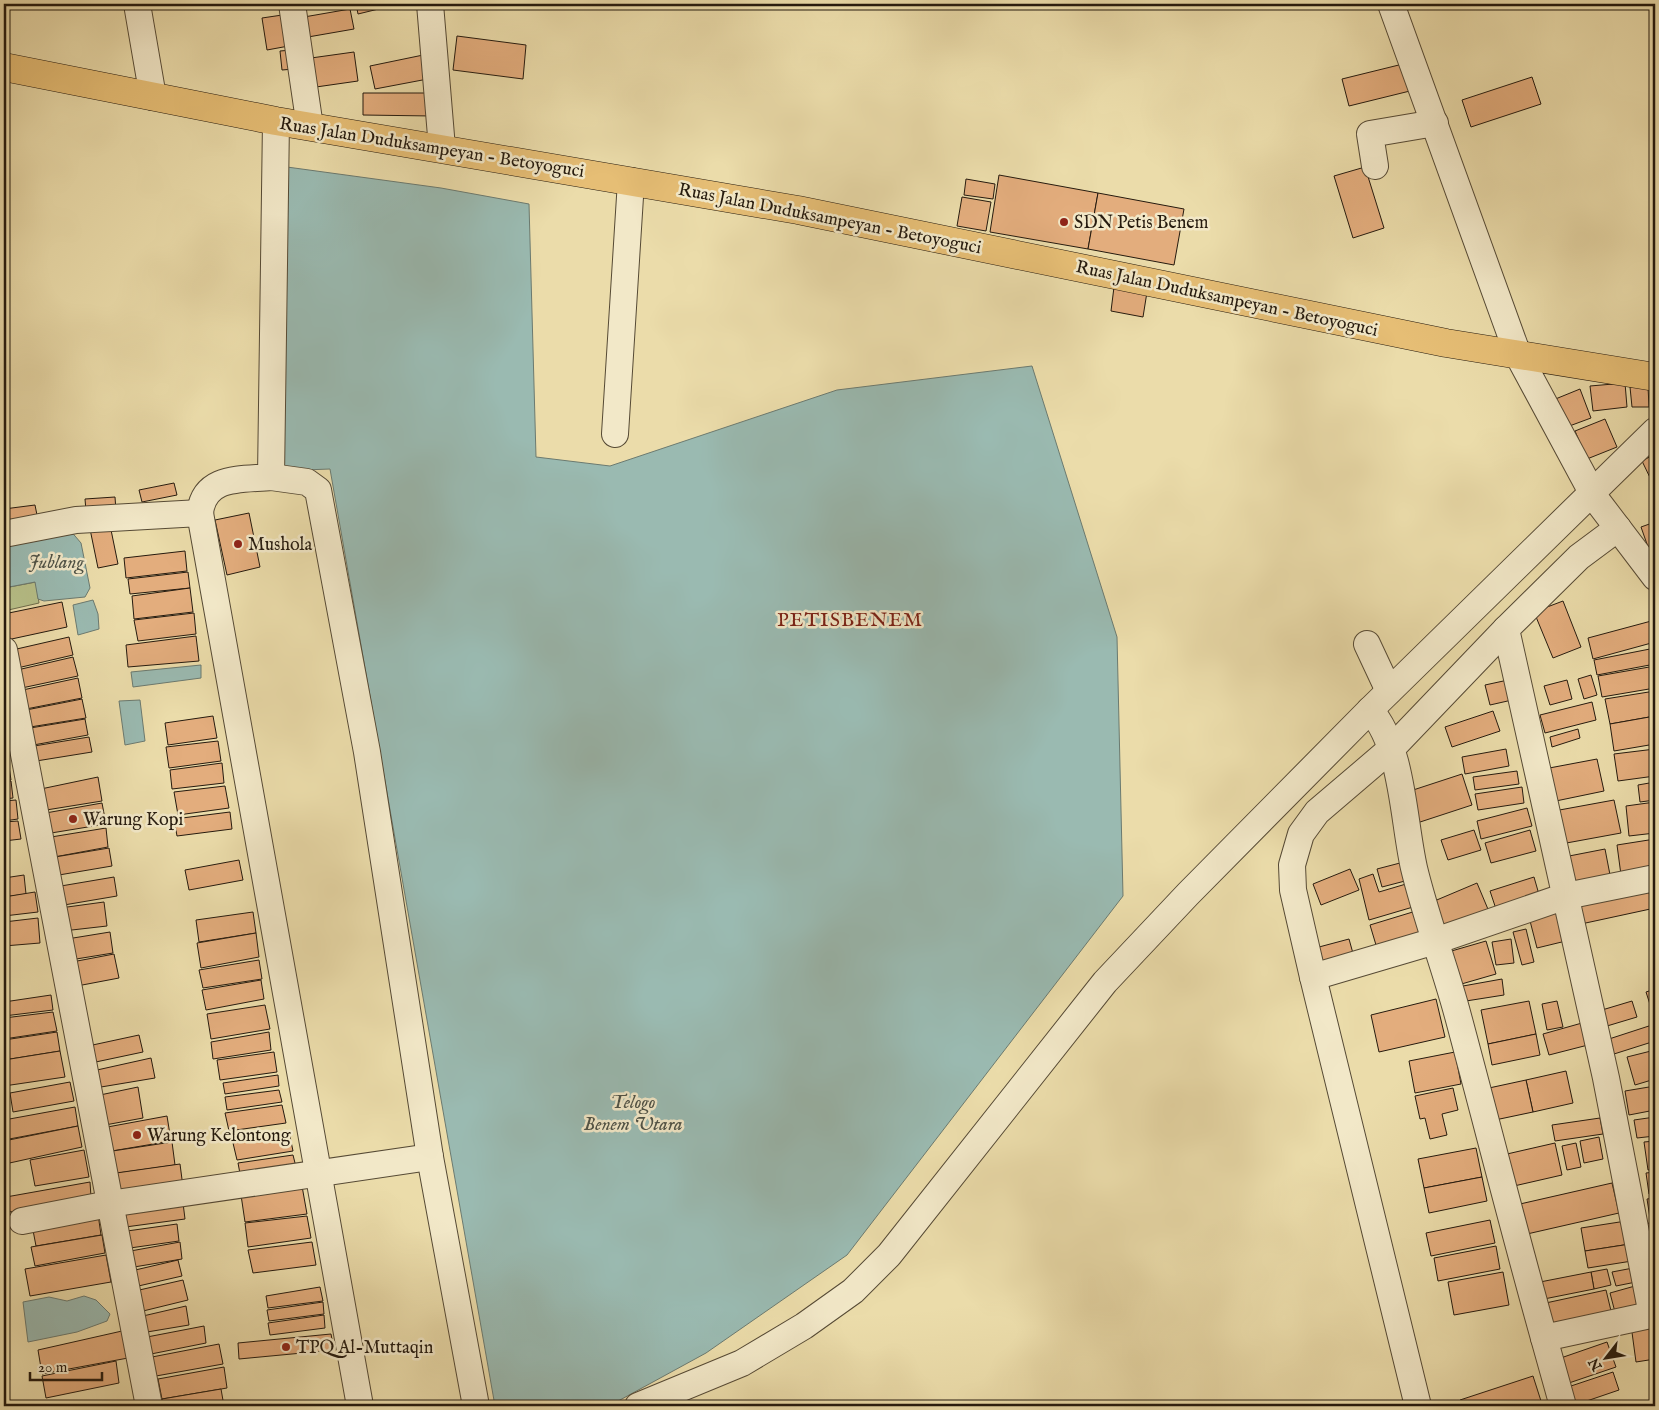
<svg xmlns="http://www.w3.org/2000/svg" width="1659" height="1410" font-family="'IM FELL English',serif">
  <rect width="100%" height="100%" fill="#ebdcaa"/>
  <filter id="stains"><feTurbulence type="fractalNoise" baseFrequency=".004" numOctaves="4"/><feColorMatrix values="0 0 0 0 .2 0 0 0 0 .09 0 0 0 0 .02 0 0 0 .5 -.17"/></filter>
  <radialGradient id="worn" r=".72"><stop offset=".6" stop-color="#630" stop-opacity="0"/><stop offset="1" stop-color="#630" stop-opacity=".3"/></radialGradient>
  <polygon fill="#b7c089" stroke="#6e6d4c" points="36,582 39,603 4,611 4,588"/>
  <g fill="#9abab1" stroke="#6b7a70">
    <polygon points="287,167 441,188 529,204 536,457 610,466 837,390 1032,366 1117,637 1123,896 847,1255 706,1353 609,1406 495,1406 330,469 277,471"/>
    <polygon points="69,529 81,543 90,588 85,597 44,601 38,599 35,582 4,588 4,542"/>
    <polygon points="93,600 98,614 99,629 78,635 73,605"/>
    <polygon points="201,665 201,678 133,687 131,672"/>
    <polygon points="140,700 145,741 125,745 119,701"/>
    <polygon points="84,1296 96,1300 110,1314 107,1321 77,1332 28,1342 23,1302 49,1297 67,1301"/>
  </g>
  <g fill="#e3ad7d" stroke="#251a0e">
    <polygon points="356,4 399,4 358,14"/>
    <polygon points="350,9 354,29 308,37 304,17"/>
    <polygon points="289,14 294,45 267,50 262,18"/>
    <polygon points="457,36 526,45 523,79 453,70"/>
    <polygon points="292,50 294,69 282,70 280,51"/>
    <polygon points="354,52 358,81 316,87 311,58"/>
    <polygon points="428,54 433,78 375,89 370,66"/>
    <polygon points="1411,62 1418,89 1349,106 1342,79"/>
    <polygon points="1532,77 1541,104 1471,127 1462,100"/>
    <polygon points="363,93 432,93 432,116 363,115"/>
    <polygon points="1365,167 1384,228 1353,238 1334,176"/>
    <polygon points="999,175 1098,193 1088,249 990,232"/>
    <polygon points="966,179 995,184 993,199 964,195"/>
    <polygon points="1098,193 1184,209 1174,265 1088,249"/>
    <polygon points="962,197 991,202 986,231 957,226"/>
    <polygon points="1114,287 1147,292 1143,317 1111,311"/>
    <polygon points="1625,383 1627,407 1593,411 1590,386"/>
    <polygon points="1648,386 1649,407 1632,407 1630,387"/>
    <polygon points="1580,389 1591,418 1564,428 1553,400"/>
    <polygon points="1605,419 1617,447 1587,459 1575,431"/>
    <polygon points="1655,454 1655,488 1642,461"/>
    <polygon points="174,483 177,495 142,502 139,490"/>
    <polygon points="115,497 116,511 86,511 85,499"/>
    <polygon points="35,505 38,520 4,525 4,509"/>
    <polygon points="249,513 260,567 227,575 215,520"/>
    <polygon points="1655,522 1655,544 1648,547 1641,527"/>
    <polygon points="110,525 118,564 98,568 90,529"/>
    <polygon points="185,551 187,571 126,578 124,558"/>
    <polygon points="188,572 190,588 130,594 128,579"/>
    <polygon points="190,588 193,612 134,619 132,596"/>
    <polygon points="1563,601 1581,647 1553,658 1534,612"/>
    <polygon points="62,602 67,627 7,640 4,614"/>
    <polygon points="194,613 196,634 138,641 134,620"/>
    <polygon points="1655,620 1655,642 1593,659 1588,638"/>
    <polygon points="196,636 199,661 128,667 126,645"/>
    <polygon points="69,637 73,655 13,669 8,651"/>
    <polygon points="1655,648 1655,664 1597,675 1594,660"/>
    <polygon points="73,657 78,676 17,689 13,671"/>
    <polygon points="1655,666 1655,688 1602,697 1598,676"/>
    <polygon points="1591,675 1597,695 1584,699 1578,679"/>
    <polygon points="78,678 82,698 21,710 18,691"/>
    <polygon points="1508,680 1512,700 1490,705 1485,685"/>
    <polygon points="1567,680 1572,699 1550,705 1544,686"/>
    <polygon points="1655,691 1655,716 1610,724 1605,699"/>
    <polygon points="82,699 86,718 24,728 21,711"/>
    <polygon points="1592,702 1596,720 1545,733 1540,715"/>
    <polygon points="1493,711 1500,731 1452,747 1445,727"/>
    <polygon points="213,716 217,738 168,745 165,723"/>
    <polygon points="1655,716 1655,744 1614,751 1610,724"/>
    <polygon points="85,719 88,735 28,746 24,729"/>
    <polygon points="1578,729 1580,738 1552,747 1550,737"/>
    <polygon points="89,737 92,752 30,762 28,747"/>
    <polygon points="218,741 221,761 169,768 166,747"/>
    <polygon points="1506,749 1509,766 1465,774 1462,757"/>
    <polygon points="1655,749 1655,776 1618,781 1614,754"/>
    <polygon points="1597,759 1604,791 1551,802 1544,769"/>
    <polygon points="4,760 8,760 11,780 4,781"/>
    <polygon points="222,763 224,783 172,789 170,770"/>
    <polygon points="1517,771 1519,784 1475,790 1473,777"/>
    <polygon points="1462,774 1472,805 1414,824 1404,793"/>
    <polygon points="98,777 102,801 40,811 36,790"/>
    <polygon points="11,781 13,798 4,799 4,782"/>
    <polygon points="1655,782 1655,800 1640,802 1638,785"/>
    <polygon points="225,786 229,808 178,815 174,792"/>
    <polygon points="1522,787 1524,803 1478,810 1475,794"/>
    <polygon points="16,800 18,819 4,821 4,801"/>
    <polygon points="1614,800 1621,833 1561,844 1554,811"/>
    <polygon points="1655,802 1655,833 1629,836 1626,806"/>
    <polygon points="102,803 106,824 45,834 40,814"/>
    <polygon points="1527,808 1532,826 1481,839 1477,821"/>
    <polygon points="230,812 232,829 177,836 174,819"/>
    <polygon points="18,821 21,839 4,841 4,822"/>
    <polygon points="106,828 108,847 49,858 45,838"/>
    <polygon points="1474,830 1481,850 1448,860 1441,840"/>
    <polygon points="1530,830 1536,851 1491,863 1485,843"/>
    <polygon points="1655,839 1655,869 1621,875 1617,845"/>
    <polygon points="109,848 112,866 53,876 49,858"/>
    <polygon points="1605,849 1611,880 1569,888 1564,857"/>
    <polygon points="239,860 243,880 189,890 185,870"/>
    <polygon points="1400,863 1405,881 1382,887 1377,869"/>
    <polygon points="1350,869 1359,890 1321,905 1313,884"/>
    <polygon points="1373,874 1379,892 1406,884 1413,907 1369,920 1359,879"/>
    <polygon points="24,875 26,894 4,897 4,878"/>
    <polygon points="114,877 117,896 58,906 55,887"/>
    <polygon points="1534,877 1540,898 1497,912 1490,891"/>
    <polygon points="1477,883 1490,914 1444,932 1432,902"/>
    <polygon points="1655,886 1655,908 1581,924 1576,906"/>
    <polygon points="35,892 38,912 4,916 4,897"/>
    <polygon points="104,902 107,926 63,931 60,908"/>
    <polygon points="1562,908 1570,940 1537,948 1529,917"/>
    <polygon points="1416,911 1425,941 1379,955 1370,925"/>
    <polygon points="253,912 256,933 199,942 196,920"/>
    <polygon points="38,918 40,943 4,946 4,922"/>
    <polygon points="1526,929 1534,962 1522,965 1513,932"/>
    <polygon points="110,932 113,953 70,960 67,939"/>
    <polygon points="256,933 259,957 201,968 197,943"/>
    <polygon points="1349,939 1354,957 1324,965 1319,947"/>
    <polygon points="1511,939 1514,963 1496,965 1492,942"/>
    <polygon points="1486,941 1496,974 1458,985 1448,952"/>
    <polygon points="114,954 119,978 77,986 72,962"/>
    <polygon points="259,960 262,979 203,988 199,970"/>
    <polygon points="1502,979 1504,995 1466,1001 1463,986"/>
    <polygon points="261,980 264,999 206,1010 202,990"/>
    <polygon points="1655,989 1655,1020 1646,992"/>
    <polygon points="51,995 53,1010 4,1016 4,1002"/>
    <polygon points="1436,999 1445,1037 1379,1052 1371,1015"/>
    <polygon points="1529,1001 1536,1034 1488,1044 1481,1010"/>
    <polygon points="1557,1001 1563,1027 1547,1030 1542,1004"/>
    <polygon points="1632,1001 1637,1017 1607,1026 1602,1010"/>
    <polygon points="265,1005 270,1029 211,1039 207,1014"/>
    <polygon points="53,1012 57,1031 4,1039 4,1018"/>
    <polygon points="1582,1023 1588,1045 1549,1055 1543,1034"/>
    <polygon points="1655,1024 1655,1041 1614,1054 1609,1039"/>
    <polygon points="57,1032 60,1051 4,1060 4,1040"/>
    <polygon points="269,1032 271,1050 213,1059 211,1042"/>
    <polygon points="1536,1034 1540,1055 1492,1065 1488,1044"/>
    <polygon points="139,1035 143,1052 91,1063 88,1046"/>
    <polygon points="1655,1050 1655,1079 1635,1085 1627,1057"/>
    <polygon points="60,1051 65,1077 4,1086 4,1060"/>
    <polygon points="274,1052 277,1072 220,1080 217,1060"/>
    <polygon points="1455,1052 1461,1084 1415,1093 1409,1061"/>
    <polygon points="151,1058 155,1078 101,1087 97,1070"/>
    <polygon points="1566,1071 1573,1103 1533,1112 1526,1080"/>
    <polygon points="278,1075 279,1086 225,1094 223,1083"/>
    <polygon points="1526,1080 1533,1112 1495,1120 1489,1088"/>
    <polygon points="70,1082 74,1101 13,1112 10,1093"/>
    <polygon points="1655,1086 1655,1110 1629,1115 1625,1091"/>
    <polygon points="138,1087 143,1118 105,1125 100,1095"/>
    <polygon points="1453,1088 1458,1110 1442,1114 1447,1135 1430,1139 1425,1118 1420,1119 1415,1096"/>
    <polygon points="279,1090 282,1102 227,1110 225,1097"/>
    <polygon points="282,1105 286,1123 229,1131 225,1113"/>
    <polygon points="75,1107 78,1126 4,1140 4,1120"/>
    <polygon points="167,1116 171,1141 106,1152 102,1128"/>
    <polygon points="1655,1117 1655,1136 1637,1138 1634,1120"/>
    <polygon points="1600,1118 1603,1134 1555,1141 1552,1125"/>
    <polygon points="78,1126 82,1147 5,1164 4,1141"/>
    <polygon points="289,1132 293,1151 237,1160 233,1143"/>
    <polygon points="1599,1137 1603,1159 1584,1163 1580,1141"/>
    <polygon points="1655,1141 1655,1169 1648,1170 1644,1142"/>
    <polygon points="172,1142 175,1165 111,1174 106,1152"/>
    <polygon points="1555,1143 1562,1175 1514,1186 1507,1154"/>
    <polygon points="1576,1143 1581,1167 1567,1170 1562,1146"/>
    <polygon points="1476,1148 1482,1177 1424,1188 1418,1159"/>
    <polygon points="84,1150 89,1177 35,1186 30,1160"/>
    <polygon points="293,1155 297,1171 241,1179 238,1163"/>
    <polygon points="180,1164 183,1187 112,1196 109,1174"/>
    <polygon points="1655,1172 1655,1193 1649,1194 1646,1173"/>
    <polygon points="1482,1177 1487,1201 1429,1213 1424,1188"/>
    <polygon points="90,1182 91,1197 10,1212 6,1197"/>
    <polygon points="1612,1183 1619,1213 1527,1234 1520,1204"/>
    <polygon points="302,1186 307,1214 245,1222 241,1195"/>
    <polygon points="1655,1198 1655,1217 1650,1218 1647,1199"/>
    <polygon points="183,1203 185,1219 118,1228 115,1212"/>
    <polygon points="98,1214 101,1235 36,1246 32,1225"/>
    <polygon points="307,1216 311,1238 248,1247 245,1223"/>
    <polygon points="1490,1220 1495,1243 1431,1256 1426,1233"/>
    <polygon points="1626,1221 1630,1244 1585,1251 1581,1228"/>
    <polygon points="1655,1222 1655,1240 1647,1242 1644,1224"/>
    <polygon points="177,1224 179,1241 123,1249 120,1232"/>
    <polygon points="102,1235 105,1253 35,1266 31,1247"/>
    <polygon points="180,1242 182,1259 128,1268 125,1252"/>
    <polygon points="312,1242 316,1265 253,1273 248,1250"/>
    <polygon points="1630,1244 1632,1261 1588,1268 1585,1251"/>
    <polygon points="1655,1244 1655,1267 1651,1245"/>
    <polygon points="1496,1246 1500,1269 1438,1281 1434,1258"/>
    <polygon points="106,1255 111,1282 30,1296 25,1269"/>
    <polygon points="178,1260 182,1276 134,1287 131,1271"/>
    <polygon points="1633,1268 1636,1282 1616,1286 1612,1272"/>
    <polygon points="1607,1269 1611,1285 1594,1289 1591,1272"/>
    <polygon points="1503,1272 1509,1305 1454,1315 1448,1282"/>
    <polygon points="1591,1272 1594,1289 1544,1299 1540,1282"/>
    <polygon points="183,1280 188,1300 139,1312 135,1291"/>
    <polygon points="1635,1286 1641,1310 1616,1316 1610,1293"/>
    <polygon points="320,1287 323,1301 268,1308 266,1296"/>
    <polygon points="1606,1290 1612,1315 1547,1329 1541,1304"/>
    <polygon points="323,1302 324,1314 269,1321 267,1310"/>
    <polygon points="186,1306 189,1325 147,1332 143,1316"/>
    <polygon points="324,1315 325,1328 270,1335 268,1323"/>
    <polygon points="1655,1322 1655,1359 1636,1362 1631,1325"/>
    <polygon points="204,1326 206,1343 151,1354 147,1337"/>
    <polygon points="122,1331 128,1358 42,1374 38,1350"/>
    <polygon points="331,1334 334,1350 239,1359 238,1343"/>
    <polygon points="1607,1342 1616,1367 1563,1385 1555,1360"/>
    <polygon points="219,1344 223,1364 156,1376 152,1357"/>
    <polygon points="116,1361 119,1383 46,1398 42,1376"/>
    <polygon points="224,1367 227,1388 162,1399 158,1379"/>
    <polygon points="1613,1372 1619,1390 1572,1406 1562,1389"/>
    <polygon points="1533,1376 1541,1401 1524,1406 1462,1406 1460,1400"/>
    <polygon points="221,1389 224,1406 163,1406 162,1399"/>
    <polygon points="132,1402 133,1406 106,1406"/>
    <polygon points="1655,1402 1655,1406 1626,1406"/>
  </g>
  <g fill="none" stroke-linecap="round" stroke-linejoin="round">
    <g stroke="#564a35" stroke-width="28">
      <g id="minor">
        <polyline points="137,4 153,97"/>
        <polyline points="292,4 310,127"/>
        <polyline points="430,4 442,148"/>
        <polyline points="1391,4 1518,355 1595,498 1655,577"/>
        <polyline points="1375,166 1370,134 1435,123"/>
        <polyline points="615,434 631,181"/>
        <polyline points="271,477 307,482 318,490 367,752 430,1157 476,1406"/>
        <path d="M200 513C204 475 241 480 271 477L276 121"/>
        <polyline points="1618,528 1579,557 1506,629 1606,1078 1652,1315"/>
        <polyline points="4,534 76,520 200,513 360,1406"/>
        <polyline points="1367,644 1389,691"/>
        <polyline points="4,650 149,1406"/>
        <path d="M1370 710C1403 747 1403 819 1414 868 1426 918 1445 967 1458 1016 1487 1124 1514 1231 1544 1338L1655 1314"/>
        <polyline points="1313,977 1435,941 1566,896 1655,878"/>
        <polyline points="22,1221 109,1204 430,1157"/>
        <polyline points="1544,1338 1563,1406"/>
        <polyline points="638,1406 742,1363 804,1326 853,1291 889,1255 1105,982 1188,894 1370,710 1655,431"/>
        <polyline points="1418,1406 1313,977 1293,890 1292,865 1301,834 1317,812 1392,748 1506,629"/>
      </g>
    </g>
    <g stroke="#251a0e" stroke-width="29">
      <polyline id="major" points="4,67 276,121 798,210 1446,343 1655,377"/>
    </g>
    <use href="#minor" stroke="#f2e8c8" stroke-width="26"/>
    <use href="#major" stroke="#e6be75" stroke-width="28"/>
  </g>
  <g fill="#8f2418" stroke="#f2e8c8" stroke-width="2">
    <circle cx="1064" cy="222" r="5"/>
    <circle cx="238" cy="544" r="5"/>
    <circle cx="73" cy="819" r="5"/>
    <circle cx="137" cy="1135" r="5"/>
    <circle cx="286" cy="1347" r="5"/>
  </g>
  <g text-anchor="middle" stroke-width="5" stroke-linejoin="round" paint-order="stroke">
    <g font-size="18" fill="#251a0e" stroke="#f2e8c8">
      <text transform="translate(432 147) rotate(9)" y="6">Ruas Jalan Duduksampeyan - Betoyoguci</text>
      <text transform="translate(830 218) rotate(11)" y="6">Ruas Jalan Duduksampeyan - Betoyoguci</text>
      <text transform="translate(1227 298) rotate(12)" y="6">Ruas Jalan Duduksampeyan - Betoyoguci</text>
    </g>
    <g font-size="18" fill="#251a0e" stroke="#f2e8c8" text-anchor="start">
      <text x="1074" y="228">SDN Petis Benem</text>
      <text x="248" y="550">Mushola</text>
      <text x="83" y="825">Warung Kopi</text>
      <text x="147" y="1141">Warung Kelontong</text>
      <text x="296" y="1353">TPQ Al-Muttaqin</text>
    </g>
    <g font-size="19" font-style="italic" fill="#4e5247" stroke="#f2e8c8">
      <text x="56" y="568">Jublang</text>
      <text x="633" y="1108">Telogo<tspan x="633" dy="22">Benem Utara</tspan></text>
    </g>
    <g font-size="20" letter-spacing="1" fill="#7a1f14" stroke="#f2e8c8">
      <text x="850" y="626">PETISBENEM</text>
    </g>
  </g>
  <rect width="1659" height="1410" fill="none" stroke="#ebdcaa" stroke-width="20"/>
  <rect x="5" y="5" width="1649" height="1400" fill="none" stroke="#251a0e" stroke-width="2.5"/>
  <rect x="10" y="10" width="1639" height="1390" fill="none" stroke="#251a0e"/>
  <g transform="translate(1606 1358) rotate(239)" stroke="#f2e8c8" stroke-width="4" paint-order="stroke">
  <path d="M0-4L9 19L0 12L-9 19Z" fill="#251a0e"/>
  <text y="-8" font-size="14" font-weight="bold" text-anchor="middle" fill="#251a0e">N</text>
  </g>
  <path d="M30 1372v8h72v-8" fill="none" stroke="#251a0e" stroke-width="2.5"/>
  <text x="38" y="1372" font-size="15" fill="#251a0e" stroke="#f2e8c8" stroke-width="4" paint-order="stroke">20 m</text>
  <rect width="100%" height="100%" filter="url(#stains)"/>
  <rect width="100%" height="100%" fill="url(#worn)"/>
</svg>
